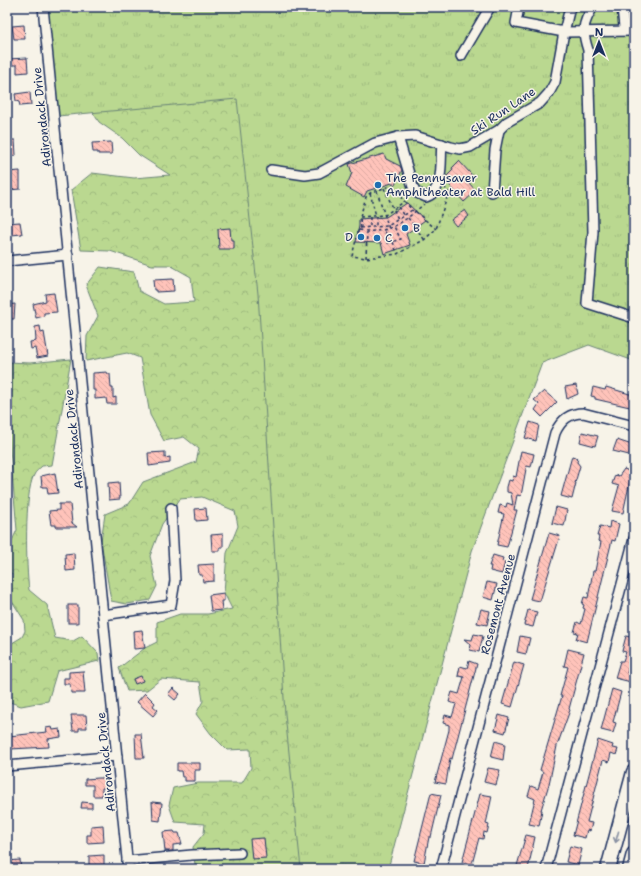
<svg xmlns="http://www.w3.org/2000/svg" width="641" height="876" font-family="'Shantell Sans',sans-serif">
  <defs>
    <pattern id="forest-crowns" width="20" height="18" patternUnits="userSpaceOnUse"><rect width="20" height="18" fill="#bad890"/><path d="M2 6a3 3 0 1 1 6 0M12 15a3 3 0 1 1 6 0" fill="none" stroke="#9fba7f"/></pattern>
    <pattern id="park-tufts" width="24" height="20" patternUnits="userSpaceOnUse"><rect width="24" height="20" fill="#bad890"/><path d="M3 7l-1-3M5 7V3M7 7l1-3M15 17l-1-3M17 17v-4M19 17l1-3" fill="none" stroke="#9fba7f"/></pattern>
    <pattern id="building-back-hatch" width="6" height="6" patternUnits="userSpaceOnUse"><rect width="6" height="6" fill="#ffc3ba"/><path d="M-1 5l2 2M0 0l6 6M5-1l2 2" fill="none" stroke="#daa8a2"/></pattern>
  </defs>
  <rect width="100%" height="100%" fill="#f7f3e8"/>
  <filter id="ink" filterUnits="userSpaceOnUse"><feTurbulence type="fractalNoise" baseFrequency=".025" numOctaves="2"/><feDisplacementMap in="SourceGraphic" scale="8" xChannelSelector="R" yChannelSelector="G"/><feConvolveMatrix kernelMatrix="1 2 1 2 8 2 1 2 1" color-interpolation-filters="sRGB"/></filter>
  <g filter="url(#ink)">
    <g fill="url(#forest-crowns)" stroke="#6a8477">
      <polygon points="334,7 589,342 540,361 470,544 384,869 199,869 196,863 195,865 193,847 204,833 205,824 175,822 169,805 173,788 198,783 242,783 251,768 250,749 227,750 211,734 196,714 203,701 200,682 161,679 147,690 127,691 119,668 145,648 157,642 157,622 180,614 208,614 232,609 224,593 227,553 238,526 235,511 202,497 180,499 162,524 150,556 157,586 150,600 127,604 111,601 101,541 105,514 129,504 143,482 196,462 199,449 184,437 164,441 150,415 140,358 127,353 86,361 87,336 98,316 86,285 100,267 134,272 139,291 164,304 194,302 191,277 170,265 152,265 110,251 81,250 71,190 92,173 134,178 170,175 139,155 122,138 99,122 88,105"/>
      <path d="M71 359 52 465 42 466C39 469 35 472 34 475 24 493 26 569 29 590L47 605 55 638 73 641 82 636 98 653 99 661 57 671 48 701 21 706 7 701V646L22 637 25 631 24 620 10 598 12 574 7 572V551L17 530 7 414V362L30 363Z"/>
    </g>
    <polygon fill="url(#park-tufts)" stroke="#6a8477" points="48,7 634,7 634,361 589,345 542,363 472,551 388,869 301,869 285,714 258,294 237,99 58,116"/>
    <g fill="url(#building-back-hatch)" stroke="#1b2f5e">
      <polygon points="24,25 25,39 14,39 12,26"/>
      <polygon points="27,58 28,72 17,73 17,65 7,65 7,59"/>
      <polygon points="30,92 31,105 20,106 19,102 16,101 15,94"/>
      <polygon points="7,140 15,140 16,155 7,156"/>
      <polygon points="111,142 112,154 98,154 98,152 93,152 92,143"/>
      <polygon points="384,154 386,159 400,166 402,170 395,185 392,183 367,191 364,197 346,187 352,173 349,164"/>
      <polygon points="459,161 471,174 474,179 469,183 476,191 464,202 445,180 446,177 453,170 452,168"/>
      <polygon points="20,171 20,189 9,190 8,172"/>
      <polygon points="407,203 425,220 406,234 410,245 384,254 381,243 356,242 359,226 359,219 386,217"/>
      <polygon points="465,210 469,216 456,226 451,220"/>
      <polygon points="20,222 22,234 11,235 11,229 7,229 7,223"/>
      <polygon points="230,228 231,240 234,240 234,249 219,249 218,229"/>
      <polygon points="173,279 174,291 156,292 156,290 154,290 153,280"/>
      <polygon points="54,293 57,312 44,313 44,316 36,318 33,304 46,301 45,294"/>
      <polygon points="15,304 14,319 7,319 7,305"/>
      <polygon points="40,326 41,333 44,332 48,356 37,358 35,348 31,349 30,342 36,341 35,327"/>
      <polygon points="107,372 108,374 110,374 111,388 113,388 113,398 116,397 116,404 107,404 106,398 95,399 95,390 93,390 93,373"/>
      <polygon points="576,385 578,394 567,399 565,387"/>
      <polygon points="593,387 605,390 606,387 633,395 634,408 595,399 595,397 591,396"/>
      <polygon points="544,391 557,402 542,417 535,410 539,404 534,400"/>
      <polygon points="530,422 539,425 536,441 525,438"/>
      <polygon points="582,432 598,436 595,446 580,442"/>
      <polygon points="617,440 632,445 629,455 613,451"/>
      <polygon points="521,451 534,454 531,467 527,466 526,469 521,496 517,495 514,510 517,510 507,547 497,545 504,514 498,513 500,505 506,507 507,503 513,505 511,493 507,492 507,487 509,480 512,481 513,476 516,477"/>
      <polygon points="165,452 165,458 170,457 170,463 149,466 148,453"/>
      <polygon points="572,456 578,458 577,462 580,466 575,483 576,483 572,499 561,496"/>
      <polygon points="624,469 632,472 623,513 612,511 619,486 612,484 615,475 619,476"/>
      <polygon points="55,473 58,493 48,494 47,487 42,487 41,476"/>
      <polygon points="119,482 120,499 109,500 108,483"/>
      <polygon points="59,504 70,504 72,523 77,527 56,527 56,525 51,525 49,511 59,510"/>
      <polygon points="556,507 567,510 564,526 552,523"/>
      <polygon points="206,508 207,520 196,521 195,509"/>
      <polygon points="610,521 619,524 615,541 612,540 587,642 576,639 578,633 574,632 577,622 581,624 585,609 583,608 584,605 582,604 584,597 588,598 593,571 595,571 601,542 598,541 599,536 597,536 600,526 609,528"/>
      <polygon points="549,533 560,536 540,601 530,599"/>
      <polygon points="223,534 223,547 220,547 220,551 212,551 211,535"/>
      <polygon points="74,553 75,570 66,571 65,554"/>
      <polygon points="493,555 503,558 502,561 505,562 502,574 490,571 491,566 489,566"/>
      <polygon points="214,564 214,581 203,582 202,575 199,575 198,565"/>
      <polygon points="487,582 497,584 493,600 483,597"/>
      <polygon points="224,593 224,601 221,601 222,610 211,611 209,595"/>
      <rect x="68" y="605" width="10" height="18"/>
      <polygon points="481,609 490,611 487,625 477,623"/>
      <polygon points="528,610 537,612 533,627 524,625"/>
      <polygon points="142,630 145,648 134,649 133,631"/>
      <polygon points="474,634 483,636 479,652 470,650 471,645 464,639 472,640"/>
      <polygon points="520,636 530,638 526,654 517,652"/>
      <polygon points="626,636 634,638 634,655 632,654 627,673 633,675 631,682 615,678 620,661 623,661 626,652 622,651"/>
      <polygon points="568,649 584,653 569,709 570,710 557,746 549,784 541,810 542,810 539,826 529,824 535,799 528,796 531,786 538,789 543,772 540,770 562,696 560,696 568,667 564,666"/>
      <polygon points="469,661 477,664 452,759 450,758 446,784 435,782 449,730 449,725 443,723 445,715 452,717 456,704 449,702 452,692 459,694 464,677 458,676 460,666 467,668"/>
      <polygon points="514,662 524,665 512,707 502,704"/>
      <polygon points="83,671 85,693 71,693 70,684 64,684 64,678 69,678 69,672"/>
      <polygon points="141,676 143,681 135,684 133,679"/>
      <polygon points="173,688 180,694 175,700 168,694"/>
      <polygon points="612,689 621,692 613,722 616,723 613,733 601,730"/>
      <polygon points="145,693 155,703 153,706 158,710 153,716 137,702"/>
      <polygon points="71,715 86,715 87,728 79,728 79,731 73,731"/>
      <polygon points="499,715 509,718 505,733 495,730"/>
      <polygon points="52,727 53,730 60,729 61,737 48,739 49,747 10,749 9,736 47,732 46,728"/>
      <polygon points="135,734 141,734 144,758 136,758"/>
      <polygon points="598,740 613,745 612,748 618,749 616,755 611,753 609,762 603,760 587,822 592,823 590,831 587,830 585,838 573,835"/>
      <polygon points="495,741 505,744 503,760 491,757"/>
      <polygon points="177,763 200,763 200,770 195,770 195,781 185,781 185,777 182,777 181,771 177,771"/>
      <polygon points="488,768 500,770 496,785 484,782"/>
      <polygon points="99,778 105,778 106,788 102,788 102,796 93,796 93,785 85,785 85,779"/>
      <polygon points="431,793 441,795 431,837 429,837 424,863 414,861"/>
      <polygon points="480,794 492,796 486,824 489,825 487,833 484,832 483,839 479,838 472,864 462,862"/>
      <polygon points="82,802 92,803 92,808 81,808"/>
      <polygon points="152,802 162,803 160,821 153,820"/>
      <polygon points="103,825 104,842 87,843 87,835 91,835 91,826"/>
      <polygon points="174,831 175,833 179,833 182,844 173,845 173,851 165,851 163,832"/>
      <polygon points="526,835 535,837 528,869 516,869"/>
      <polygon points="264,838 266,858 252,859 250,839"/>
      <polygon points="570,846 582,849 578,865 566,862"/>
      <polygon points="104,855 104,865 89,865 89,856"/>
      <polygon points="20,860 21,869 7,869 7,861"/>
    </g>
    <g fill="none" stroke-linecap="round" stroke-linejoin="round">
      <g stroke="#1b2f5e" stroke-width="12">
        <g id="minor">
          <polyline points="43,7 128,869"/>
          <polyline points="519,7 516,23 564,32 634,31"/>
          <path d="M593 7C582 24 582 32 588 50L593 232 587 303 634 318"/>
          <polyline points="622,7 624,27"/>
          <polyline points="461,56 490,7"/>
          <path d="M398 137 413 187 415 192 426 197C445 191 440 160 442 144"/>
          <polyline points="271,170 305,175 319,173 375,143 398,137 415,136 451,147 460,149 470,147 499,130 507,122 540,103 549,93 555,82 564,32 570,7"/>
          <polyline points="492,192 495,150 499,130"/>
          <polyline points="7,261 68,255"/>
          <polyline points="103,615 171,605 175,581 171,508"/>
          <polyline points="7,766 117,756"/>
          <polyline points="127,861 192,855 240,853"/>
          <path d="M441 869 555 433C561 420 569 413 583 413L634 426"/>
          <polyline points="546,869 634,539"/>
        </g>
      </g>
      <g stroke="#1b2f5e" stroke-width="17">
        <g id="highway">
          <polyline points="608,869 634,772"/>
          <polyline points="630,869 634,854"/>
        </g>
      </g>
      <g stroke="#1b2f5e" stroke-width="1.5" stroke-dasharray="3 3" stroke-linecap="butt">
        <polyline points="384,188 398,219"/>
        <polyline points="377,191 389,229"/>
        <polyline points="370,193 376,216 376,226"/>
        <polyline points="398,207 404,216"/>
        <polyline points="412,210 388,226 359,228 352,256 366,258 397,254 424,240 436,229 449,192 445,188"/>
        <polyline points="416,212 436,229"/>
        <polyline points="360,217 385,215 405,201"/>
        <polyline points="370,217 370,227"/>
        <polyline points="408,218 424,239"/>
        <path d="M361 228 360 217 366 197C370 191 381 189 388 187L399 195 413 211"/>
        <path d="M359 230C389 235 402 223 424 204"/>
        <polyline points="385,231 388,243 401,239 394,227"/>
        <polyline points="393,242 397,253"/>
        <polyline points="366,258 367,232"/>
      </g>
      <use href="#minor" stroke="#f7f3e8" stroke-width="9"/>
      <use href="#highway" stroke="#f7f3e8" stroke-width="14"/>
    </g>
    <defs><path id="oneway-shaft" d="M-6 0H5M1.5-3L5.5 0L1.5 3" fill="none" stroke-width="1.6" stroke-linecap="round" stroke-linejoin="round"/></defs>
    <use stroke="#8991a3" href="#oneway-shaft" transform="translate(617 837) rotate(105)"/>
  </g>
  <g fill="#1f6fb2" stroke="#f7f3e8" stroke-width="1.5">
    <circle cx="378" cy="185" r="4"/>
    <circle cx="405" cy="228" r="4"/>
    <circle cx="361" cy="237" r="4"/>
    <circle cx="377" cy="238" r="4"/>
  </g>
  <g text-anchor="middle" stroke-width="3" stroke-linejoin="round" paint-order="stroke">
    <g font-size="12" fill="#1b2f5e" stroke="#f7f3e8">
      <text transform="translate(503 111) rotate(-34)" y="4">Ski Run Lane</text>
      <text transform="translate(42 117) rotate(-96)" y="4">Adirondack Drive</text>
      <text transform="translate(74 439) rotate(-96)" y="4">Adirondack Drive</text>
      <text transform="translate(498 604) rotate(-75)" y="4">Rosemont Avenue</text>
      <text transform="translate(106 762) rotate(-96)" y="4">Adirondack Drive</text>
    </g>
    <g font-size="12" fill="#1b2f5e" stroke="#f7f3e8" text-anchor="start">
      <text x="386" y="182">The Pennysaver<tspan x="386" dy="14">Amphitheater at Bald Hill</tspan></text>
      <text x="413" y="232">B</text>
      <text x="353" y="241" text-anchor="end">D</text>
      <text x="385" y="242">C</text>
    </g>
  </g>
  <rect width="641" height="876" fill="none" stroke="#f7f3e8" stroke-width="24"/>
  <rect x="12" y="12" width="617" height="852" fill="none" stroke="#1b2f5e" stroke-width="1.5" filter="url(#ink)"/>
  <g transform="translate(599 42)" stroke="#f7f3e8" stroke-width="3" paint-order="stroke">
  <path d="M0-3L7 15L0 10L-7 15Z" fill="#1b2f5e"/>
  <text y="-6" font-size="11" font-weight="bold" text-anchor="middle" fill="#1b2f5e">N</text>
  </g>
</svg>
